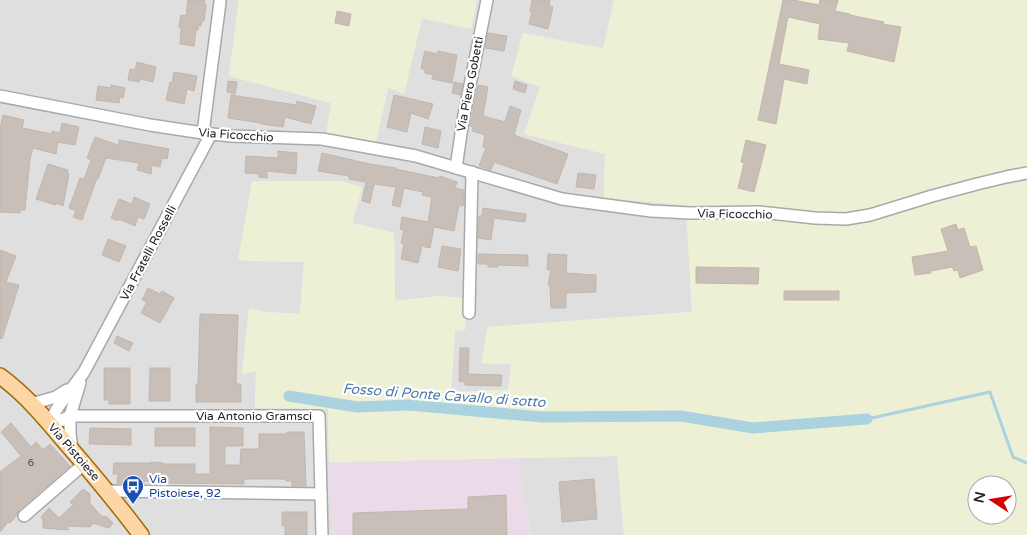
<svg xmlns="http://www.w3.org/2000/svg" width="1027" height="535" font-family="'Varela Round',sans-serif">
  <rect width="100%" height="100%" fill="#f2efe9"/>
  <g fill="#e0dfdf">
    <polygon points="0,0 239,0 229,76 331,103 376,142 388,87 404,93 422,18 471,29 477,0 614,0 604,48 540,87 605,154 604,198 686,205 692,312 488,327 482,363 512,364 508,390 451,392 455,331 439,296 395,301 394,233 352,223 362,188 238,260 252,261 304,262 300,314 265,312 249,309 242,374 256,371 255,408 328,408 329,462 333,535 0,535"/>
    <polygon points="617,456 624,535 531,535 517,458"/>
  </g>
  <polygon fill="#ebdbe8" points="517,458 531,535 333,535 329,462"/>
  <g fill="#eef0d5" fill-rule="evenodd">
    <polygon points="239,0 477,0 471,29 422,18 404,94 388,88 376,142 326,134 331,103 229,76"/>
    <path d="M614 0H1027V535H624L617 456 329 462 328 409 255 408 256 371 242 374 249 308 265 312 300 314 304 262 252 261 238 260 252 181H341L362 187 352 223 394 233 395 301 439 296 467 298 465 330 455 331 451 392 508 390 511 364 481 363 488 327 692 312 686 205 604 198 605 154 524 134 540 87 511 76 523 33 603 48ZM977 485H1007V515H977Z"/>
  </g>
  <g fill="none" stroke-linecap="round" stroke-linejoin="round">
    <polyline stroke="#aad3df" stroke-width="3" points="867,419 990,392 1013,457 1027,463"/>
    <polyline stroke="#aad3df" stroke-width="11" points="289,396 357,407 409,405 542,417 681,416 753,428 867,419"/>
  </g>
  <g fill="#c7bfb8" stroke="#c4b6ab">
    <polygon points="188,0 205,0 204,4 206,5 204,21 202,21 201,26 199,25 198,30 196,30 194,46 180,44 181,27 179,27 181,15 186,16"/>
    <polygon points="532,0 550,0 549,6 553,7 548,29 529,24 532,12 530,12"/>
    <polygon points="783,0 793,0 819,5 820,0 838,0 835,11 850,14 850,15 884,22 883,24 901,27 894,62 847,51 849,43 818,39 820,24 788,17 779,64 809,70 807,84 784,79 776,124 758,120"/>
    <polygon points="337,11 351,14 349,26 335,23"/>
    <polygon points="488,33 507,36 504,51 485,48"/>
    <polygon points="425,51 437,54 438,51 457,55 452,83 432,79 433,75 425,73 425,70 421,68"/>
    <polygon points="137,62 156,67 153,82 140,79 139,82 128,80 130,69 135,70"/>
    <polygon points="174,72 197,76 194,91 187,89 184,104 166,100 170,82 172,83"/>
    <polygon points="228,81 237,82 235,94 227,92"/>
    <polygon points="515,81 527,85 525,93 513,89"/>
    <polygon points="454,82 463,84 460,95 452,93"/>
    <polygon points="111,85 125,88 123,98 120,97 119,103 96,100 98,86 111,88"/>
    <polygon points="478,85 488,87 483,116 505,122 510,106 521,110 514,135 568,154 557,184 494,162 491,170 479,166 486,148 483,147 485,135 472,131 473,127 470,126"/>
    <polygon points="231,95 296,105 297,101 316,106 311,124 285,117 283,127 261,124 261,123 228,118"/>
    <polygon points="394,95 433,104 428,119 411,113 407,132 387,127"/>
    <polygon points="3,115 24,120 22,128 52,134 52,131 60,133 62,123 79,127 75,145 58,142 56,154 33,148 30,159 25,210 20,210 20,213 0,212 0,128"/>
    <polygon points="425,127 441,131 438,148 422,144"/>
    <polygon points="95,137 118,145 119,140 169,149 167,159 162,158 160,167 152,165 151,174 137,170 139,163 106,158 98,179 97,178 82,220 73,217 76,211 69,208 80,178 84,179 91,160 87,158"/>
    <polygon points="746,140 766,145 754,192 738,188 744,163 741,162"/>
    <polygon points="278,151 297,153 296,174 267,171 267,178 259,177 259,174 245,173 246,156 278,158"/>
    <polygon points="322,153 370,164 396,168 396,169 439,178 440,176 457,182 455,188 464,190 464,204 463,206 459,205 454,231 434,227 430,248 422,246 418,263 401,259 404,244 401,243 404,230 400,229 402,217 428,222 432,197 422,195 423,192 404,188 400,207 392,205 396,187 374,184 370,203 362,201 366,182 349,179 349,176 318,171"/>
    <polygon points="48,164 68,170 67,173 69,174 63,206 56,203 55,205 36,199"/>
    <polygon points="578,173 596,175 594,189 576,187"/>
    <polygon points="134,197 150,204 144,219 138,217 135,226 119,219 118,221 111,218 119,199 132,204"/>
    <polygon points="483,208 526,214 525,222 494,218 491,240 478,238 479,216 482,216"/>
    <polygon points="956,224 958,230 964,228 970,247 976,246 983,270 960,278 958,270 954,271 952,267 931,271 931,273 915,275 912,257 948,251 941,229"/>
    <polygon points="108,239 126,246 119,262 102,255"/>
    <polygon points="442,246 461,249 458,271 438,267"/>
    <polygon points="0,250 16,256 6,282 19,285 2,339 0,338"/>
    <polygon points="478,254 528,255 528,266 498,265 498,267 488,267 488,264 478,264"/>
    <polygon points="548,254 567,255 566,273 596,275 596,292 566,293 566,308 551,308 550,285 548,285 551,270 547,270"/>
    <polygon points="696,267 759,268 758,284 696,283"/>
    <polygon points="148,288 160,294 162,291 174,298 160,323 141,313 147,302 142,300"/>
    <rect x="784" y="291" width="55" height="9"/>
    <polygon points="200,314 238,315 236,384 241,384 241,402 196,402 196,384 198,384"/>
    <polygon points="117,336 133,343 129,351 114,343"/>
    <polygon points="460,348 469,348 468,374 502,375 501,386 465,385 465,382 459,381"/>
    <polygon points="104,368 130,368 130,404 109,404 109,400 104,400"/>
    <polygon points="150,368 170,368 170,401 149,401"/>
    <polygon points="11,423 31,447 36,442 43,450 50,444 70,466 19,510 17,515 10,523 8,522 0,532 0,472 21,456 1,432"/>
    <polygon points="210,427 243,428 243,446 225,446 225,465 240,465 241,449 259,449 259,434 287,434 287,432 304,432 306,486 292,486 292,481 286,481 286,479 244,479 244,484 166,483 167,482 144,481 144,484 117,483 118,474 113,474 114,463 151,463 151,462 163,463 163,464 195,464 195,474 210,474"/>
    <polygon points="90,428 131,429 131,445 89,444"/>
    <rect x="155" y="428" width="40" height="18"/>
    <polygon points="594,479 597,519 562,522 559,482"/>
    <polygon points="83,489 90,494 90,503 101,516 107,517 113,523 109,528 93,523 90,527 66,526 69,530 43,528 43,520 41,517 49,508 59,518 73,505 70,502"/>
    <polygon points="506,495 507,535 353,535 353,513 468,509 468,497"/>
    <polygon points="282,512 307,512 307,535 285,535 285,526 282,526"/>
  </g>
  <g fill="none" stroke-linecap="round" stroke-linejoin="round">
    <g stroke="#a9a9a9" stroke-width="14">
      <g id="minor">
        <polyline points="0,96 150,125 203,133 231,136 322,139 416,156 562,199 651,211 690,213 760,212 815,218 846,219 870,215 932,196 977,184 1006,177 1027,173"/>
        <polyline points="203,133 220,2"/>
        <polyline points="456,168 463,120 487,0"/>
        <polyline points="469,313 472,172"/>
        <polyline points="31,404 56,397 67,390"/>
        <polyline points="49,423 58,422 70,416 319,416 322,535"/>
        <polyline points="49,423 58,407 84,372 211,134"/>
        <polyline points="72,449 70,434 70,416 80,383"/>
        <polyline points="107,491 321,494"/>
        <polyline points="24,516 84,464"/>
      </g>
    </g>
    <g stroke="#a06b00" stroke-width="18">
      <path id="major" d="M0 376C25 394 45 418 65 442 91 472 117 503 141 535"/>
    </g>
    <use href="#minor" stroke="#fff" stroke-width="11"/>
    <use href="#major" stroke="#fcd6a4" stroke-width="15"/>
  </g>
  <defs>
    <g id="bus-pin" transform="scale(1.125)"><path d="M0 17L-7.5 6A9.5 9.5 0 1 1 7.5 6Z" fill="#1a4fb4" stroke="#fff"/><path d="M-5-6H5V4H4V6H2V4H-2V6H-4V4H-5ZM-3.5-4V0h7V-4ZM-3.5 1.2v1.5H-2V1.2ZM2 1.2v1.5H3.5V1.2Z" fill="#fff"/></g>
  </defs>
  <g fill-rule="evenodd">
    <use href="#bus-pin" x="133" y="486"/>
  </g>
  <g text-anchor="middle" stroke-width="4.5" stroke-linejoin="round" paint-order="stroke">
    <g font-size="10" fill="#4b4948">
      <text x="31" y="466">6</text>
    </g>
    <g font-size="12" fill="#222" stroke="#fff">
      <text transform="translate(470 84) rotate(-79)" y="4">Via Piero Gobetti</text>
      <text transform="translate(236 135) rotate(4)" y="4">Via Ficocchio</text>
      <text transform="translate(735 214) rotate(1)" y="4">Via Ficocchio</text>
      <text transform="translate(148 253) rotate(-62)" y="4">Via Fratelli Rosselli</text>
      <text x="254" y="420">Via Antonio Gramsci</text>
      <text transform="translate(74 452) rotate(49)" y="4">Via Pistoiese</text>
    </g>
    <g font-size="12" fill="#164399" stroke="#fff" text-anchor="start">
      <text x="149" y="483">Via<tspan x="149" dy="14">Pistoiese, 92</tspan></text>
    </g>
    <g font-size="14" font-style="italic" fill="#4a7aab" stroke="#fff">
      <text transform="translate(444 395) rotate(4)" y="5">Fosso di Ponte Cavallo di sotto</text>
    </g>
  </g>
  <g transform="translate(992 500) rotate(282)"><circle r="24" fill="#ffffff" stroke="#a7a7a7"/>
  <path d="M0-4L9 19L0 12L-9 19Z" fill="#d40000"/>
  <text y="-8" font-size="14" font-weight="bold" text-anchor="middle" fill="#222222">N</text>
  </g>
</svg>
